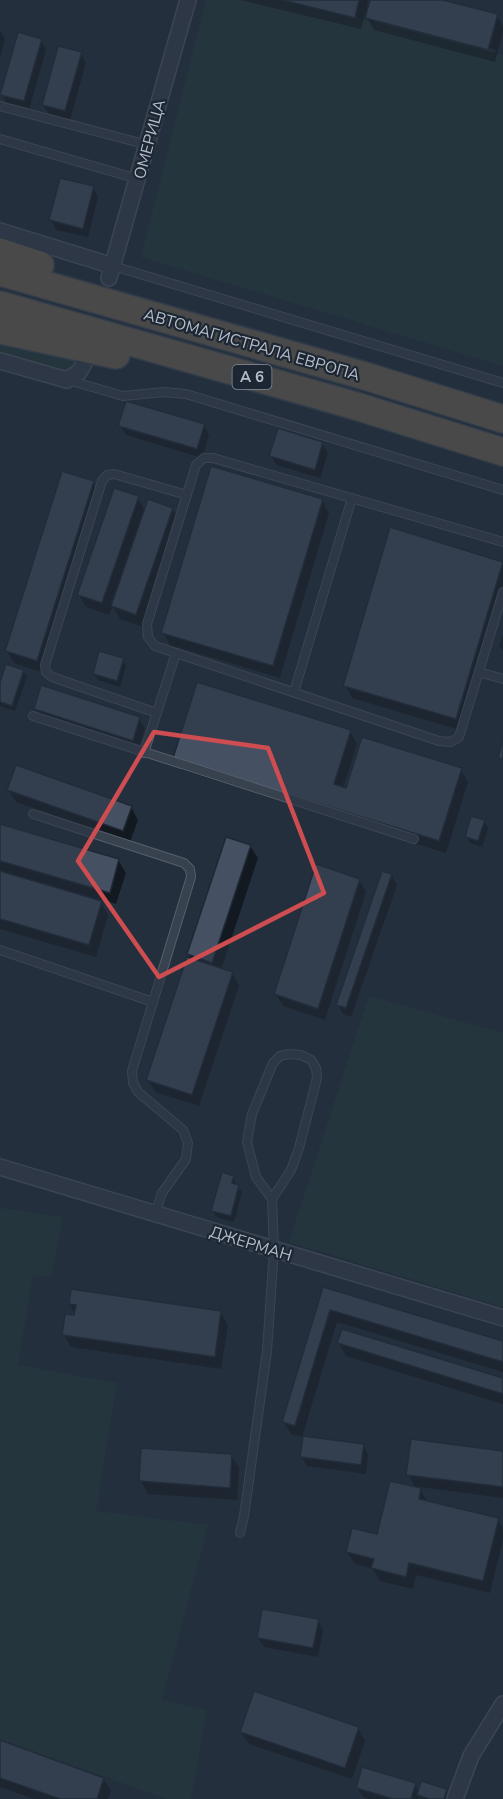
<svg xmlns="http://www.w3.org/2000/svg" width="503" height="1799" font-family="'Nunito Sans',sans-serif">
  <rect width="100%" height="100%" fill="#242f3e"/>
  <g fill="#263c3f">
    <polygon points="206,0 286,0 503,55 503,366 141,257"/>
    <path d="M0 339 80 358C64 385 23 363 0 356Z"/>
    <polygon points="369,996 503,1033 503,1307 289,1242"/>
    <polygon points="0,1208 63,1217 51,1277 33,1275 18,1365 117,1383 96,1511 208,1525 162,1700 207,1710 191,1799 167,1799 0,1740"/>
  </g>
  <g fill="#0007" fill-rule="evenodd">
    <path d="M240 0H368L367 8 369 9 372 0H437L497 16 503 26V32L495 62 374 30 365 14 361 29ZM375 19 496 50 495 53 375 22Z"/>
    <polygon points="0,30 5,39 0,57"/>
    <polygon points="41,40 46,50 29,110 7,104 2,94"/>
    <polygon points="81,54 86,63 70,120 49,114 43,105"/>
    <polygon points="93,187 98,197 88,237 56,230 51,220"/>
    <polygon points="204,425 209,435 202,458 126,435 120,426"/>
    <polygon points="322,443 328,453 320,478 277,465 271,456"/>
    <polygon points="93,482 100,495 44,673 14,663 7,651"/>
    <polygon points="138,498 145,511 172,509 179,522 143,627 120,619 113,606 109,615 86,607 79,595"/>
    <polygon points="322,500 329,513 280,678 170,645 163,633"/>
    <polygon points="391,529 503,563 503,600 463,731 352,698 345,685"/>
    <polygon points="503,635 503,650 499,646"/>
    <polygon points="123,660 126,666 120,687 98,680 94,674"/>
    <polygon points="23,671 27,677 15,711 0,706 0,687"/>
    <polygon points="35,708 139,719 145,728 138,749 41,718"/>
    <polygon points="350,732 357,744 343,789 461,770 468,782 446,853 182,770 175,758"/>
    <polygon points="9,790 131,807 138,820 130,842 16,802"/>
    <polygon points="484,821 488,828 482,847 470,843 466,837"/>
    <polygon points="0,826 118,860 126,873 116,904 99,899 108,915 96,957 0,929"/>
    <polygon points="250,846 258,858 221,970 232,973 239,986 199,1106 155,1092 148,1079 192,960 189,954"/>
    <polygon points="391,875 397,885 351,1017 343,1014 338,1005"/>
    <polygon points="359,880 366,892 325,1020 283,1006 276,994"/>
    <polygon points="233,1177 236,1185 242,1192 234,1222 216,1217 213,1210"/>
    <polygon points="324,1289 503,1343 503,1372 337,1322 302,1437 291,1434 284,1422"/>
    <polygon points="70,1304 220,1312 228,1325 221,1369 71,1347 64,1335 76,1317"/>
    <polygon points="339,1343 503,1379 503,1404 346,1356"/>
    <polygon points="363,1445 368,1455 366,1474 307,1466 302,1457"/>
    <polygon points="503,1452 503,1498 419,1487 428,1503 498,1520 503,1529 503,1540 490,1593 416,1575 413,1589 380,1581 373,1569 355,1564 347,1552 378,1536 416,1489 408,1474"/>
    <polygon points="231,1456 239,1468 237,1500 148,1494 141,1481"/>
    <polygon points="318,1621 323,1630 318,1657 264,1647 258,1638"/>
    <polygon points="358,1728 365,1741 352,1779 249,1744 241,1732"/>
    <polygon points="0,1742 103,1779 111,1791 108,1799 34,1799 0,1787"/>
    <polygon points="415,1785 419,1792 446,1790 449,1796 449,1799 421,1799 420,1797 419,1799 369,1799 363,1797 357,1788"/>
  </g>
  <g fill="#455162" stroke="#1f2835" stroke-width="1.5">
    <polygon points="282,0 359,0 355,18"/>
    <polygon points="370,0 443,0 498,14 488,50 365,18"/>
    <polygon points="18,32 42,39 24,101 0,95"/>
    <polygon points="58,46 82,52 65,111 42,105"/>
    <polygon points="60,178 94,186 83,229 49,220"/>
    <polygon points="126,401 205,424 197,449 118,426"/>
    <polygon points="278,428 323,442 315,470 269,456"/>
    <polygon points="211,466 323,499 273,666 161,633"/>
    <polygon points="62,471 94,481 37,661 5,651"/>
    <polygon points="114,488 139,496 102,603 77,595"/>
    <polygon points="148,499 173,508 136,615 111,606"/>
    <polygon points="390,527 503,562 456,719 343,686"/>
    <polygon points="99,651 124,658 117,681 93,674"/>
    <polygon points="6,664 24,670 12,706 0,702 0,682"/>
    <polygon points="197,682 351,730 334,784 346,788 362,737 462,768 439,841 173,758"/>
    <polygon points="41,685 140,717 133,741 34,709"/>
    <polygon points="503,739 503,759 498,758"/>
    <polygon points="16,765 132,806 123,831 7,790"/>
    <polygon points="471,816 485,820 478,841 465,837"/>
    <polygon points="0,824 119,859 110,893 0,861"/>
    <polygon points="226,837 251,845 212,963 187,954"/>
    <polygon points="316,864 360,879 318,1009 274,994"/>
    <polygon points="0,871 102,901 89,945 0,919"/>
    <polygon points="382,871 392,874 346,1008 336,1005"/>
    <polygon points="187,957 233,972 192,1095 146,1080"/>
    <polygon points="222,1172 234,1176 232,1183 239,1185 231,1216 211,1211"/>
    <polygon points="323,1287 503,1341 503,1362 330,1310 295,1426 282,1422"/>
    <polygon points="71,1289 221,1311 215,1357 62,1335 65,1314 74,1315 76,1305 69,1304"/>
    <polygon points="342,1329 503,1378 503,1394 337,1343"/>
    <polygon points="303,1436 364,1444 361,1465 300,1457"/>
    <polygon points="411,1439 503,1451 503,1487 406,1475"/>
    <polygon points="141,1448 232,1454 230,1488 139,1481"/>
    <polygon points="390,1481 421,1488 419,1499 499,1518 483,1581 409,1563 406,1577 371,1568 374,1559 346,1552 352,1528 377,1534"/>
    <polygon points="262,1609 319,1619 313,1648 257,1638"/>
    <polygon points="254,1691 359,1727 345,1768 240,1732"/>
    <polygon points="0,1740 104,1778 97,1799 60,1799 0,1778"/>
    <polygon points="362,1767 416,1783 411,1799 393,1799 356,1788"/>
    <polygon points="421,1781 447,1789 444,1799 429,1799 417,1795"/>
  </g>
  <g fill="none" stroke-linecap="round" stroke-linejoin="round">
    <g stroke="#565f6c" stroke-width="10">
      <g id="lane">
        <polyline points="0,106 148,145"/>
        <polyline points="0,139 138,179"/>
        <polyline points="113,266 503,383"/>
        <polyline points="68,380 123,396 164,392 186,394 503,490"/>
        <polyline points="503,542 213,458 204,458 196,465 147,624 148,637 155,646 439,741 451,742 459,737 503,592"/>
        <polyline points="479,672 503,679"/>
        <polyline points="294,692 352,498"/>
        <polyline points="157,713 52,677 46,672 45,665 102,481 107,475 114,474 187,495"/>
        <polyline points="33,716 414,839"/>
        <polyline points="144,753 176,653"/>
        <polyline points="33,814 184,863 190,869 191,877 132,1071 133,1083 138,1092 183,1130 188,1143 186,1159 162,1193 155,1214"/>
        <polyline points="0,950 153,1002"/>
        <polyline points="240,1533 244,1516 267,1351 274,1249 272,1199 256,1177 247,1142 252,1114 273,1063 280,1056 289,1054 301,1055 311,1060 316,1068 317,1078 299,1148 291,1170 272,1199"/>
      </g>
    </g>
    <g stroke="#565f6c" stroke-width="18">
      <g id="street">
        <polyline points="0,231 113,266"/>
        <polyline points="109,278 188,0"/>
        <polyline points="0,361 67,380 79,372 86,360"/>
        <polyline points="0,1167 503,1318"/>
        <polyline points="455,1799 471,1756 503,1704"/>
      </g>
    </g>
    <g stroke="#434c59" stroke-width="30">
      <g id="highway">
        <polyline points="0,252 40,265"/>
        <polyline points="0,272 365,376 503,419"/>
        <polyline points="0,305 356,406 503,452"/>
        <polyline points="0,330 116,355"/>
      </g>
    </g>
    <use href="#lane" stroke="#38414e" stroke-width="8"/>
    <use href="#street" stroke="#38414e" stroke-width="15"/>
    <use href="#highway" stroke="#746855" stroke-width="27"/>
  </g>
  <path d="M0 0H503V1799H0ZM154 732 268 748 324 893 159 977 78 861Z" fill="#242f3e" fill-opacity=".55" fill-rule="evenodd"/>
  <path fill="none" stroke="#ce4d50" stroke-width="4.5" stroke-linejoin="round" d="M154 732 268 748 324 893 159 977 78 861Z"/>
  <g text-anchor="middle" stroke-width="4.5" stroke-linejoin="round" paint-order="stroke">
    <rect fill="#1d2633" stroke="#878f9c" stroke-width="1.5" x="232.5" y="365" width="39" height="24" rx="4.5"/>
    <g font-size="15" font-weight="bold" fill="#b4bcc9">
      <text x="252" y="382">A 6</text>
    </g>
    <g font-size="16" fill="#b4bcc9" stroke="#1d2633">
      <text transform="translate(149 139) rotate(-75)" y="6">ОМЕРИЦА</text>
      <text transform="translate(252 344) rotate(16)" y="6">АВТОМАГИСТРАЛА ЕВРОПА</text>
      <text transform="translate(251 1243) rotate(17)" y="6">ДЖЕРМАН</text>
    </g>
  </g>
</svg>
